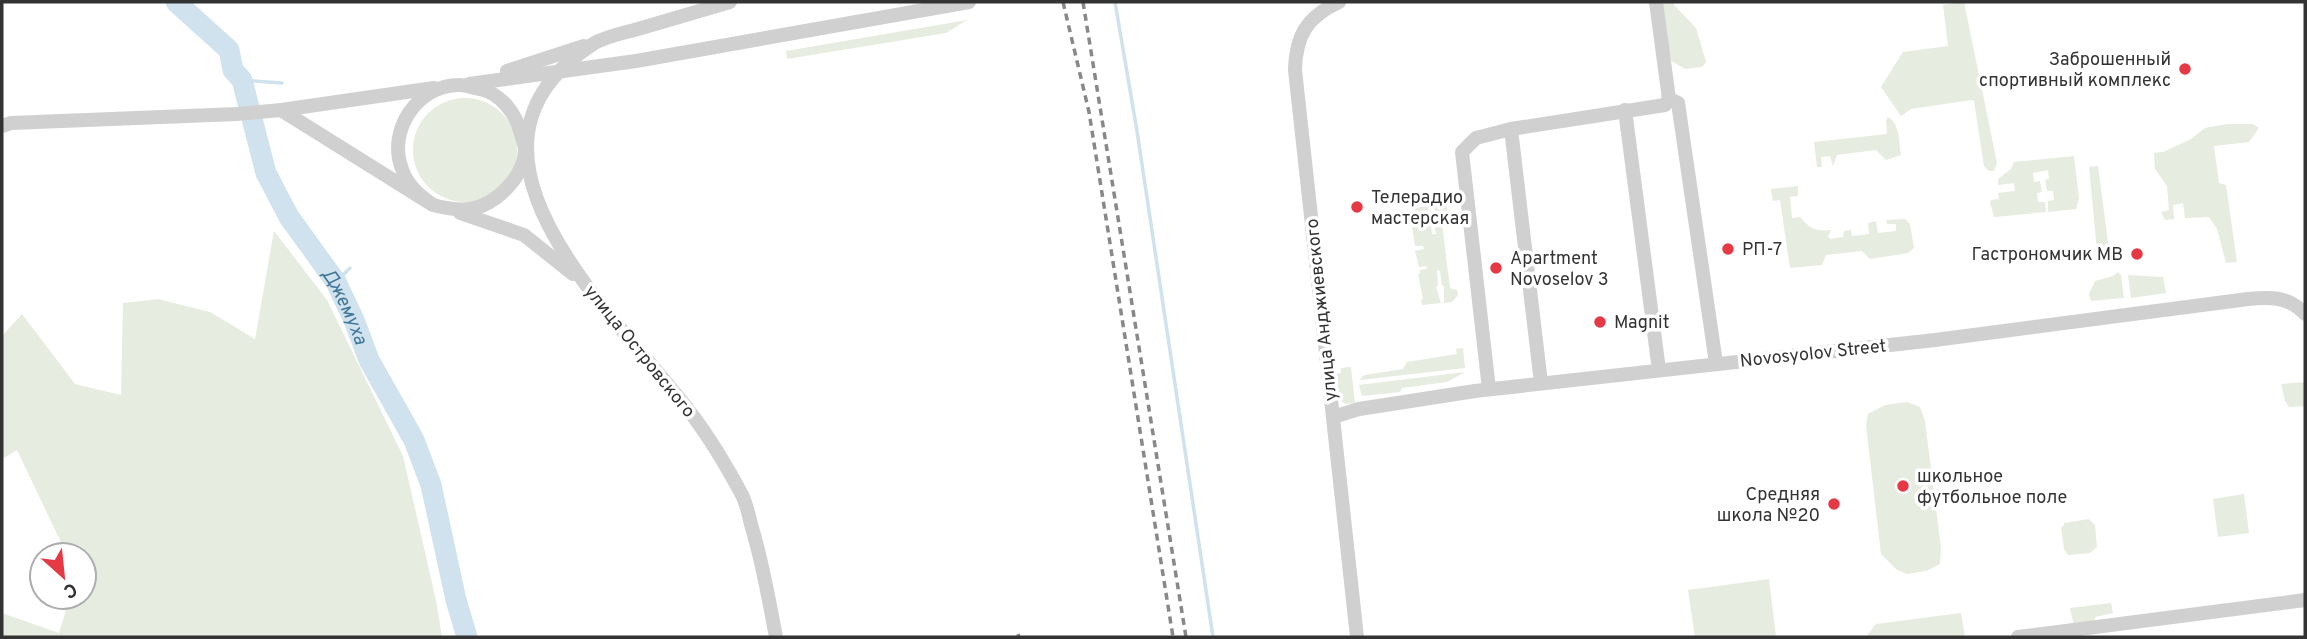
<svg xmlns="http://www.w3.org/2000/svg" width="2307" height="639" font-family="Overpass,sans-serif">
  <rect width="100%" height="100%" fill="#fff"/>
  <g fill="#e6ecdf">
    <polygon points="1660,2 1674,2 1674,5 1696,28 1706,62 1702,67 1685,69 1668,59"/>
    <polygon points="1964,2 1997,163 1994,171 1989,171 1984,166 1974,101 1971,100 1911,109 1901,116 1881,87 1903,52 1948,46 1943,5"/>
    <polygon points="967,20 946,33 787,59 786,51"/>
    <circle cx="465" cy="150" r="52"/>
    <path d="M1888 117C1900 124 1899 142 1901 155L1886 160 1876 150 1837 155 1833 166 1830 156 1821 157 1822 167H1817L1814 142 1887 134 1886 121Z"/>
    <polygon points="2227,124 2253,124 2259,128 2249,142 2214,146 2219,183 2226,185 2237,262 2226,263 2217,229 2209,217 2185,218 2183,203 2173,205 2174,219 2165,220 2161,212 2169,210 2167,186 2155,169 2154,153 2163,152 2191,139 2205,128"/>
    <polygon points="2074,156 2079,198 2076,209 2048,212 2048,201 2054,200 2053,191 2047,191 2045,180 2049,179 2048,170 2033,173 2034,182 2040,181 2042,192 2037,193 2038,202 2045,202 2046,212 1994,217 1990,203 1991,200 1999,199 1998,193 2015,191 2014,183 1998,185 1998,179 2011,169 2014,162"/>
    <polygon points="2098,166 2109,250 2097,251 2089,167"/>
    <path d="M1798 186V196L1790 197 1792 218 1800 217C1809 228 1816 232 1831 230L1828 237 1831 239 1843 237 1844 231 1851 230 1852 236 1869 234 1868 223 1876 221 1878 233 1896 231V224H1887L1886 220 1905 219 1910 224 1914 248 1908 253 1870 259 1862 251 1826 255 1822 265 1790 268 1780 200 1773 201 1771 189Z"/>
    <polygon points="1433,204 1446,206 1448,211 1441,216 1450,288 1457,290 1458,295 1452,302 1444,303 1444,286 1442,286 1440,271 1437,270 1438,286 1436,287 1441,303 1422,305 1421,300 1423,299 1418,274 1420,274 1420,270 1427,269 1426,266 1419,267 1415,251 1424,249 1423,246 1415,246 1411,220 1415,208 1428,206 1432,234 1436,234 1434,222 1437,221"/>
    <polygon points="274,231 327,300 403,456 436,600 442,637 2,637 2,613 59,633 70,597 84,597 84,555 67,555 17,450 2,459 2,336 22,314 75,384 121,395 123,303 158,299 210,312 255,339"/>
    <polygon points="2118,272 2121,275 2124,298 2091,301 2089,294 2095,281 2113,276"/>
    <polygon points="2128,275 2163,277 2166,293 2131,298"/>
    <polygon points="1463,348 1465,368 1360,380 1364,375 1403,369 1407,362 1457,354 1456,349"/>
    <polygon points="1351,367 1355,403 1345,404 1337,398 1334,374 1341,373 1341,368"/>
    <polygon points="1465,372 1447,382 1402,388 1400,392 1362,396 1359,385"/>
    <polygon points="2305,382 2305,406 2289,407 2285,401 2281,384"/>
    <polygon points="1907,402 1920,407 1925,421 1941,548 1940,564 1926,571 1907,574 1897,570 1881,554 1866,425 1868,414 1885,405"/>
    <polygon points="2244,494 2249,533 2218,537 2213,499"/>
    <polygon points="2089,519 2095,525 2097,547 2090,553 2068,555 2064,549 2061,527 2064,526 2064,523"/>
    <polygon points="1769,579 1776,637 1695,637 1688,590"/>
    <polygon points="2111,603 2113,613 2095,617 2094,624 2076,626 2073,622 2070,608"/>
    <polygon points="1961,613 1965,637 1866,637 1876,624"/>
  </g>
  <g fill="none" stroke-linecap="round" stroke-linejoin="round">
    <g stroke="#cfe2ee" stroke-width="3.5">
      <polyline points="1115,2 1137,131 1213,637"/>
      <polyline points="242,80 282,83"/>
      <polyline points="336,282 350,268"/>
    </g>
    <path stroke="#cfe2ee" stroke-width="21" id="s1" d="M176 2 229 50 233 70 242 80 266 173 289 217 336 282 354 320 369 360 414 440 431 485 456 600 467 637"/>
    <g stroke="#d0d0d0" stroke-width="14">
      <path d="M730 2C700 11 669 20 638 29 624 33 606 36 593 44 426 152 620 318 693 416 711 440 727 467 741 493 747 504 749 517 752 528 763 564 769 601 776 637"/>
      <path d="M1339 2C1307 17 1296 35 1295 70L1357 637"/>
      <polyline points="507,71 584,46"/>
      <polyline points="469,84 636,61 969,2"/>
      <polyline points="1669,99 1678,103 1716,363"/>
      <path d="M281 110 433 205C445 208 458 211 470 209 496 205 524 177 525 150 525 145 522 139 521 134 516 114 502 94 480 89 473 88 466 85 459 85 417 85 387 131 402 169 407 185 419 195 433 205"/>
      <polyline points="1625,110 1659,370"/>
      <polyline points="2,126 11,123 237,114 281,110 434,88"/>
      <polyline points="1511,129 1665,105 1669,99 1656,2"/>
      <polyline points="460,213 524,235 573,274"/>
      <polyline points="1489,389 1462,152 1476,138 1511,129 1541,383"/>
      <path d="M1333 417 1359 409 1475 391 1935 340 2248 299C2271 297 2288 296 2305 314"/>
      <polyline points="2018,637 2305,600"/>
    </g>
    <g stroke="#888" stroke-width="3.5" stroke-dasharray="7 5" stroke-linecap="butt">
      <polyline points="1063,2 1089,112 1173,637"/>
      <polyline points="1083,2 1186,637"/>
      <polyline points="1018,634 1019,637"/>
    </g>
  </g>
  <g fill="#e63946" stroke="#fff" stroke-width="2.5">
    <circle cx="2185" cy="69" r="7"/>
    <circle cx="1357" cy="207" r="7"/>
    <circle cx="1728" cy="249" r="7"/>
    <circle cx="2137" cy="254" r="7"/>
    <circle cx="1496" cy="268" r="7"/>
    <circle cx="1600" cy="322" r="7"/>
    <circle cx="1903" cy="486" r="7"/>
    <circle cx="1834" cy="504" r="7"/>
  </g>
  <g text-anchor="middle" stroke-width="7" stroke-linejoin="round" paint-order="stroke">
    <g font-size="18" fill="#333" stroke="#fff" text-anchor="start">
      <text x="2171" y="65" text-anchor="end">Заброшенный<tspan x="2171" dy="21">спортивный комплекс</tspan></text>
      <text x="1371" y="203">Телерадио<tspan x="1371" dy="21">мастерская</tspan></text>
      <text x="1742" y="255">РП-7</text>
      <text x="2123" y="260" text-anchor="end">Гастрономчик МВ</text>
      <text x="1510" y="264">Apartment<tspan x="1510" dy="21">Novoselov 3</tspan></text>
      <text x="1614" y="328">Magnit</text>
      <text x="1917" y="482">школьное<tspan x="1917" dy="21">футбольное поле</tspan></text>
      <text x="1820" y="500" text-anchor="end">Средняя<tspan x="1820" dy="21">школа №20</tspan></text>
    </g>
    <g font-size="18" fill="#333" stroke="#fff">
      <text transform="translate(1321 310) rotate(-96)" y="6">улица Анджиевского</text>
      <text transform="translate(640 351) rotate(51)" y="6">улица Островского</text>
      <text transform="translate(1813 353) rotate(-6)" y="6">Novosyolov Street</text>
    </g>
    <g font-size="19" font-style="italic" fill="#3f7597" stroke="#fff">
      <text dy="7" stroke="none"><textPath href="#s1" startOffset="357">Джемуха</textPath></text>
    </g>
  </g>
  <rect width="2307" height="639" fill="none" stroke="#333333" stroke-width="7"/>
  <g transform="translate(63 576) rotate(153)"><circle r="33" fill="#ffffff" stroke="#adadad" stroke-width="2"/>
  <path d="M0-5L12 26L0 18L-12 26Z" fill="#e63946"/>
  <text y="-10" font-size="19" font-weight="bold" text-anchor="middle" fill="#333333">С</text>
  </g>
</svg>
